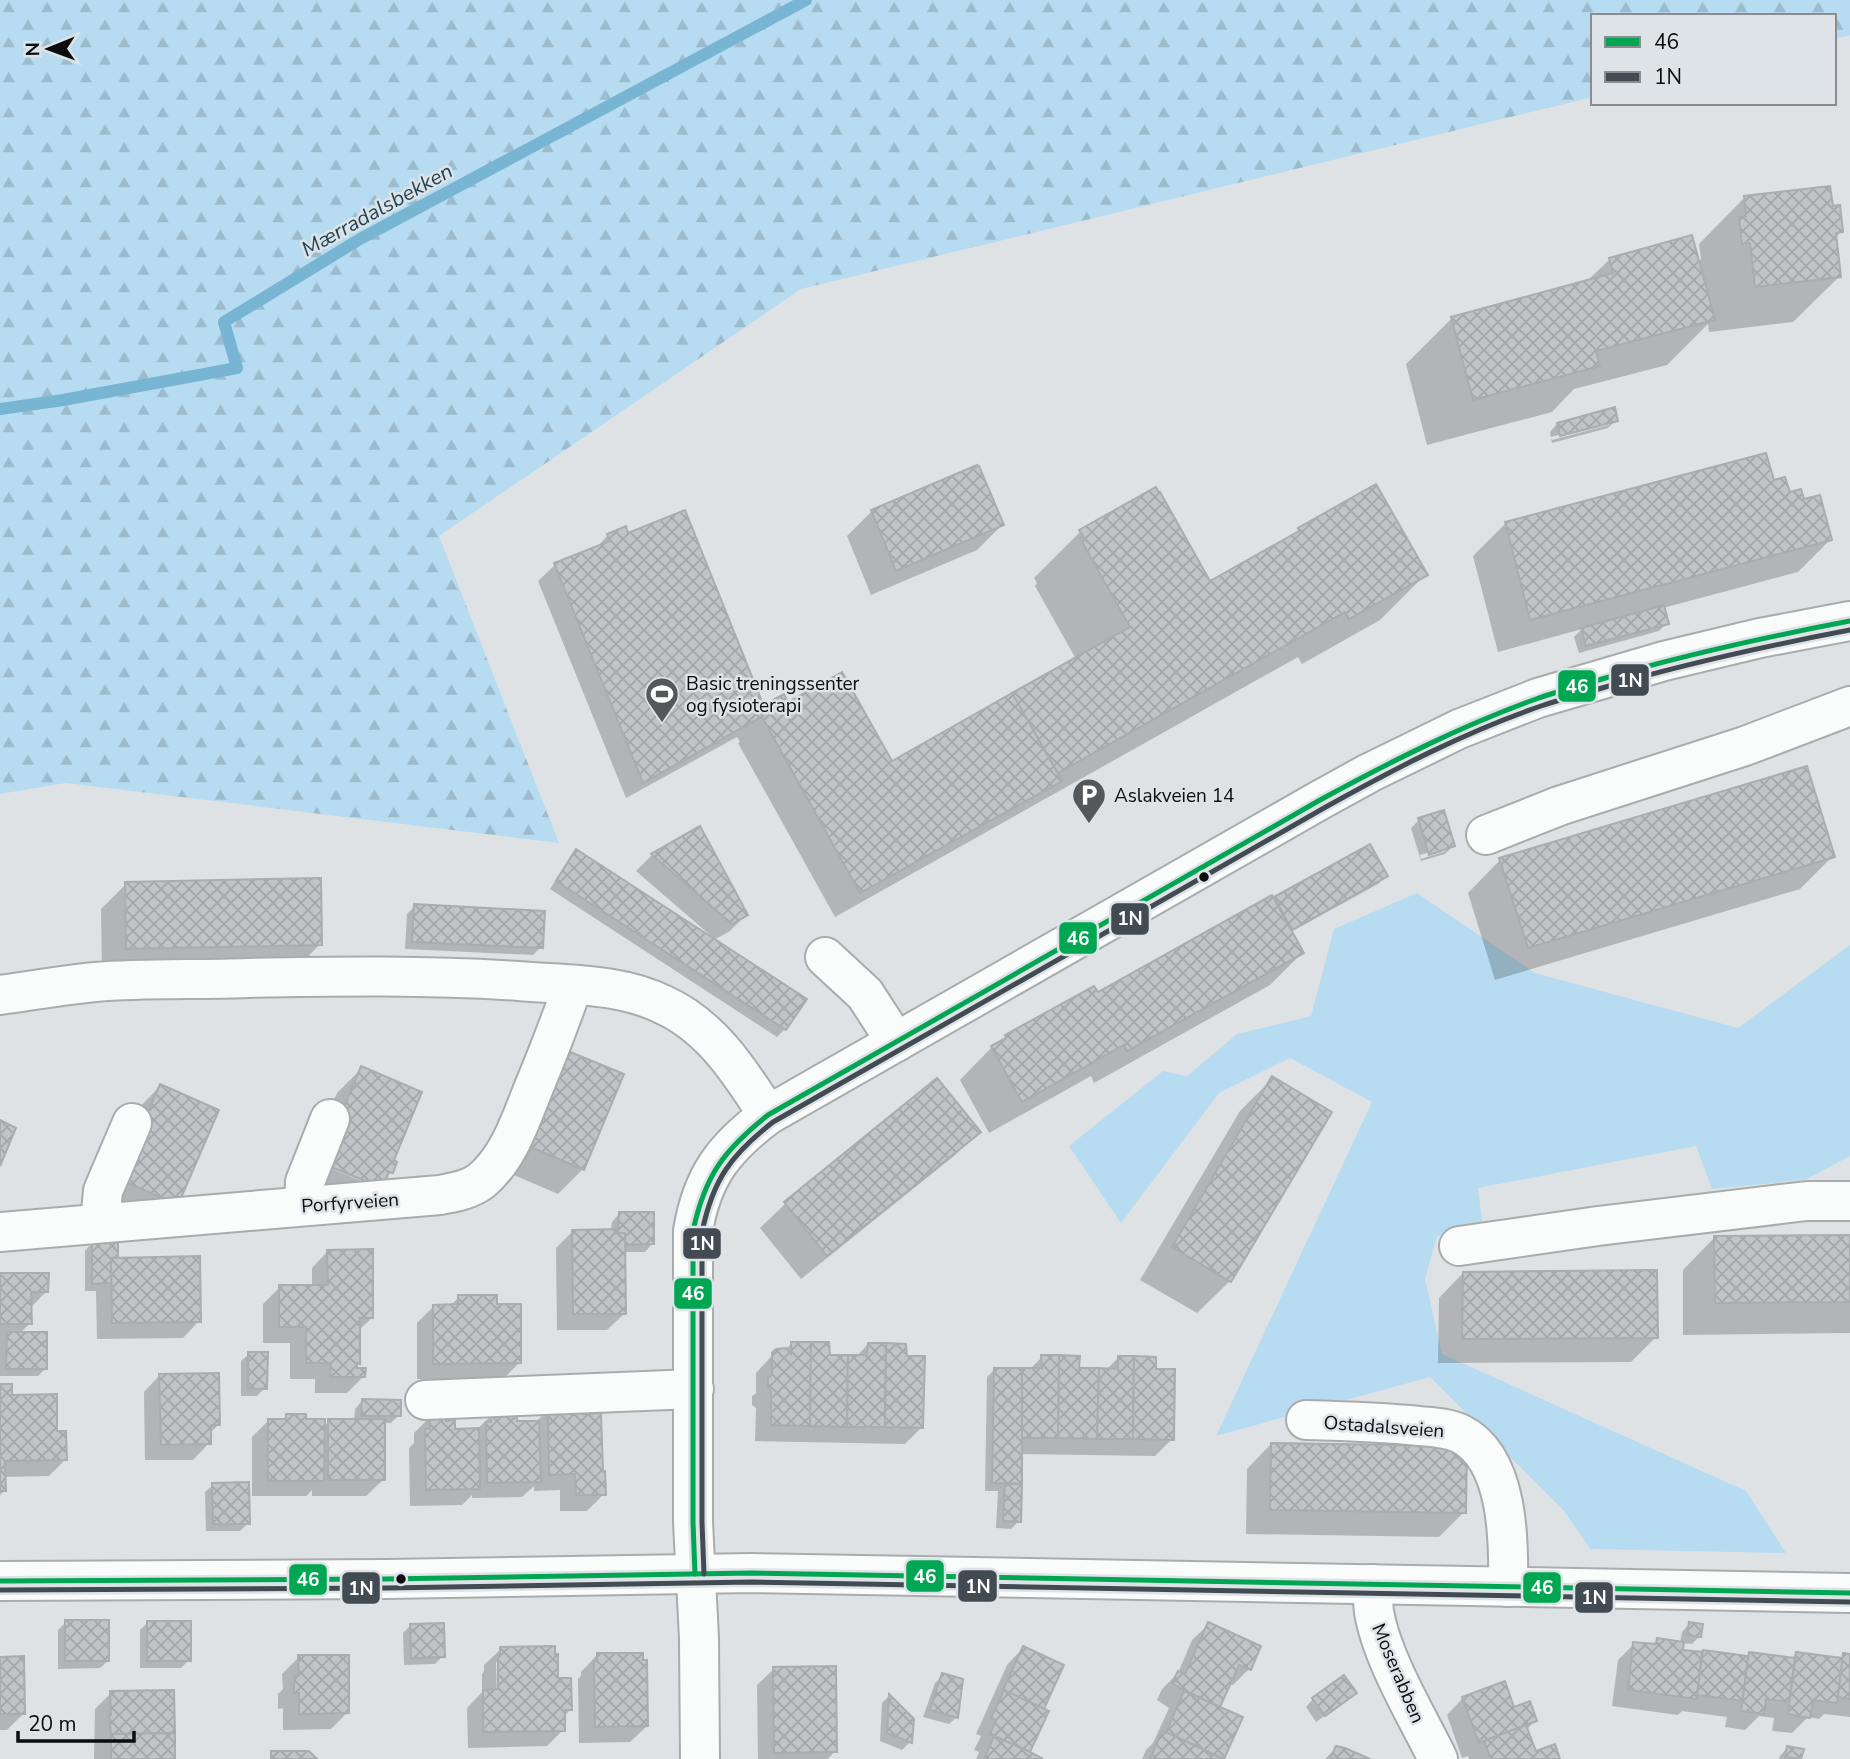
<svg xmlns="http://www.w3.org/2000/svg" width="1850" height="1759" font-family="'Nunito Sans',sans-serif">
  <defs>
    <pattern id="forest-firs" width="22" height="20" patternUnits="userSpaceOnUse" patternTransform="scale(1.75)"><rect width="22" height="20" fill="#b7dcf1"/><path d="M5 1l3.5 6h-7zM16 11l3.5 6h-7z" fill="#9cbccd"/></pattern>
    <pattern id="building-cross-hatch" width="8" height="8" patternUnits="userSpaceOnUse" patternTransform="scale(1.75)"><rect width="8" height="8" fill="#c1c3c6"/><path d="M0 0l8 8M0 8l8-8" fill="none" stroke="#a4a6a9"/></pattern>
  </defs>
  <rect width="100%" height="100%" fill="#dfe2e5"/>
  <polygon fill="#b7dcf1" points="1417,893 1535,973 1738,1028 1850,945 1850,1156 1805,1180 1712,1189 1696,1146 1478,1188 1483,1228 1437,1236 1425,1279 1442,1354 1746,1491 1786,1553 1590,1549 1564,1511 1430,1377 1216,1436 1372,1102 1290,1058 1219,1093 1121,1223 1069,1146 1163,1071 1187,1076 1237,1034 1311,1016 1334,929"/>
  <polygon fill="url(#forest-firs)" points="0,0 1850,0 1850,35 1834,39 1834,16 1593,16 1593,97 801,289 439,536 559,843 66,783 0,794"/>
  <g fill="#0003" fill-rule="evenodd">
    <polygon points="1745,197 1832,208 1841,232 1835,238 1840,276 1793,322 1709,332 1708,324 1667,365 1574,389 1552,412 1427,445 1406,364 1452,318 1586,282 1610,259 1698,262 1701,259 1699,244"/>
    <path d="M1616 420 1608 428 1552 443 1550 432 1557 424ZM1609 421V425L1552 440 1551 437Z"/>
    <polygon points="1765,455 1773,482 1788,494 1803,502 1830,540 1798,572 1663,608 1667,623 1659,631 1579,653 1574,637 1582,629 1498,652 1473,556 1505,524"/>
    <polygon points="975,468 1002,525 977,550 871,595 847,536 872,511"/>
    <polygon points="1376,486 1426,574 1380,620 1302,664 1298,657 835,917 738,743 740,742 737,737 626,798 538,581 555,565 595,549 608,535 627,535 759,698 754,704 759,712 766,705 788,704 891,763 1076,659 1035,586 1037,583 1034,578 1080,532 1210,584 1289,539 1299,530"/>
    <path d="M1419 820 1453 846 1445 854 1421 861 1411 828ZM1446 847V851L1421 859 1420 855Z"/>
    <polygon points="699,828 746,915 730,931 714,940 785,1029 777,1037 550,889 569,859 576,851 708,937 710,935 636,871 652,855"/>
    <polygon points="1369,846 1386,876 1378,884 1291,932 1302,953 1270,985 1094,1083 1091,1076 989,1133 960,1080 992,1047 1006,1037 1097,994 1273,900"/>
    <polygon points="1833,856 1800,889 1495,980 1468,893 1500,860"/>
    <polygon points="126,884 320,944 296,969 102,973 101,909"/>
    <polygon points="415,906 541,947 533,955 405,949 407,914"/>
    <path d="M362 1068 392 1161 391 1172 383 1180 381 1187H298L337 1093ZM314 1158 371 1181V1185L313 1161Z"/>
    <polygon points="622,1075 583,1169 558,1194 500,1169"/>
    <polygon points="1272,1079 1230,1281 1197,1313 1140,1280 1240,1111"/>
    <polygon points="937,1080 979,1131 954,1156 801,1279 760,1228 785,1204"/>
    <polygon points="160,1086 177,1204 96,1204 136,1111"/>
    <polygon points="619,1214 652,1244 645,1252 623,1252 624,1314 607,1330 557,1330 556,1248 572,1232 611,1231 612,1222"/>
    <polygon points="1850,1236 1850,1333 1683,1335 1683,1270 1715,1237"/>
    <polygon points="92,1243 117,1259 199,1321 183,1338 97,1339 96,1291 85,1291 85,1251"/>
    <polygon points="328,1251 372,1318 359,1330 359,1363 356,1366 356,1370 364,1376 347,1393 315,1393 315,1379 290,1379 290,1343 263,1343 263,1304 280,1287 312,1287 312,1268"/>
    <polygon points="1463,1273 1656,1337 1631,1362 1438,1363 1439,1298"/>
    <polygon points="0,1275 47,1291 30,1308 30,1323 19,1334 45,1369 38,1376 0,1376"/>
    <polygon points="459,1297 495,1306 519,1363 503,1379 417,1379 417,1323 434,1306 450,1306"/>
    <polygon points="791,1344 828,1356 856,1357 868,1344 922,1427 905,1444 755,1441 756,1408 752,1405 752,1396 756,1393 756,1373 777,1350 785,1350"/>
    <polygon points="249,1354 265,1388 257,1396 241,1396 241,1361"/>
    <polygon points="1042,1357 1077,1370 1106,1370 1118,1358 1154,1371 1172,1439 1155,1456 1020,1454 1019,1521 1011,1529 996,1528 998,1491 985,1491 987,1377 994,1370 1030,1369"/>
    <polygon points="160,1375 219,1424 209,1434 209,1443 193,1460 145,1460 144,1392"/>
    <polygon points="0,1386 10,1396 56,1433 65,1460 49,1476 4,1477 4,1491 0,1495"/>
    <polygon points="362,1401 399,1415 391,1423 383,1423 383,1480 366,1496 312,1496 312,1490 306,1496 252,1496 252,1437 268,1421 281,1421 286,1416 323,1428 329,1421 354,1421 355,1409"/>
    <polygon points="552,1405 582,1415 604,1494 587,1511 560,1511 560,1490 534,1491 534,1486 522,1497 472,1498 472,1495 462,1505 410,1506 409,1448 414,1443 414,1433 430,1417 445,1422 454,1430 476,1430 492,1415 516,1423 536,1422"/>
    <polygon points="1271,1444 1464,1512 1439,1537 1246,1534 1247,1469"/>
    <polygon points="213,1485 248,1523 240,1531 206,1531 205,1492"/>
    <polygon points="66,1622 108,1661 100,1668 58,1669 58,1630"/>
    <polygon points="148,1622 189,1660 181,1668 140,1668 140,1630"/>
    <polygon points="1209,1624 1249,1669 1233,1685 1229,1684 1217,1708 1240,1718 1221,1759 1142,1759 1146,1750 1153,1743 1169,1708 1157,1700 1162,1689 1178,1673 1192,1640"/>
    <polygon points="1689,1624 1700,1636 1692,1644 1682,1643 1681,1651 1702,1654 1704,1652 1746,1658 1750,1654 1791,1659 1796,1654 1839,1660 1844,1655 1850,1656 1850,1717 1824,1714 1819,1719 1808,1717 1792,1733 1772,1731 1774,1718 1759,1716 1745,1730 1725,1727 1727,1717 1682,1711 1678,1715 1612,1706 1618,1660 1634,1644 1651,1646 1657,1640 1680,1643 1682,1632"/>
    <polygon points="411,1625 443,1656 435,1664 404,1665 403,1633"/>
    <polygon points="1023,1648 1042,1709 1047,1712 1028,1753 1040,1759 976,1759 979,1752 974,1750 981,1736 976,1734 1007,1665"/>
    <path d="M501 1649 556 1680 570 1710 563 1717V1730L547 1746 468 1748 467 1708 482 1692V1674L484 1671V1665ZM496 1662H500V1698H497Z"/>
    <polygon points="597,1655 647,1726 630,1742 579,1743 578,1679 581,1676 581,1672"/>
    <polygon points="299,1657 347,1713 331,1729 283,1730 283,1708 278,1709 278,1694 283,1689 282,1674"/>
    <polygon points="0,1658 24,1713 7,1730 0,1730"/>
    <polygon points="774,1669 835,1751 828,1759 758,1759 757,1685"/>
    <polygon points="943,1675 957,1717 949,1724 923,1717 935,1683"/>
    <polygon points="111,1693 173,1759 94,1759 95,1709"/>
    <polygon points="889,1696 910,1742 902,1750 880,1741 882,1703"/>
    <polygon points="1463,1698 1512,1709 1535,1721 1526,1730 1535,1753 1558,1759 1469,1759 1468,1756 1462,1758 1447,1715"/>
    <polygon points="1313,1699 1347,1700 1316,1722 1306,1707"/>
    <polygon points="1336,1748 1364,1759 1325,1759"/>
    <polygon points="1787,1748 1802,1750 1800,1759 1779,1759 1780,1756"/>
  </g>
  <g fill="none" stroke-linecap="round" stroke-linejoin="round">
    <polyline stroke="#78b5d3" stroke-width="12" points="0,409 63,400 237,368 224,322 360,239 806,0"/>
  </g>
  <g fill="url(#building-cross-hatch)" stroke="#aaacaf" stroke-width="2">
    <polygon points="1830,186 1833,206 1840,205 1843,232 1836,233 1841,277 1755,287 1750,243 1742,244 1739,217 1746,216 1744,196"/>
    <polygon points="1692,235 1715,320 1596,351 1600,366 1473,400 1451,317 1613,273 1609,258"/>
    <polygon points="1615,407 1618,421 1560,436 1557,423"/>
    <polygon points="1766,453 1774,480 1785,477 1790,492 1801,489 1804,499 1820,495 1832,540 1530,620 1505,522"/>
    <polygon points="977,465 977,467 979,466 1004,525 896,571 871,510"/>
    <polygon points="1376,484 1428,575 1349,619 1345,612 1058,773 1012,693 1130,627 1080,538 1083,536 1079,530 1156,487 1159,493 1160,492 1210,581 1299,531 1298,528"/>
    <polygon points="685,510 761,699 755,702 763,716 643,783 554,563 610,541 607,534 626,526 628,533"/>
    <polygon points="1664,605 1669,624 1586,646 1581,628"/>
    <polygon points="842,672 892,761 1012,693 1062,781 860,893 762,717 763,716 759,710 766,706 765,704 784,694 788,702"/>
    <polygon points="1807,766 1835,857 1528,948 1499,858"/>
    <polygon points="1444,810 1455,846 1429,855 1418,818"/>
    <polygon points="700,826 748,915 732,924 651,854"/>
    <polygon points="1370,844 1388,876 1292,930 1274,897"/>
    <polygon points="576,849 807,999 786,1030 556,881"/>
    <polygon points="321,878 322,945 126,949 125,882"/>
    <polygon points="1272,895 1304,953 1127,1051 1124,1045 1022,1102 991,1046 1006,1038 1005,1035 1094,986 1098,992"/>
    <polygon points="414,904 545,911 543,948 412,942"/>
    <polygon points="563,1049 624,1074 584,1170 524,1144"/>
    <polygon points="361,1066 422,1092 394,1160 397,1162 393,1173 389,1172 382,1188 321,1163"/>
    <polygon points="1272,1076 1332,1112 1231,1282 1172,1247"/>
    <polygon points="937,1078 981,1132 827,1256 784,1202"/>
    <polygon points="160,1084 219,1110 178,1205 119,1179"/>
    <polygon points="0,1120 16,1128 0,1166"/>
    <polygon points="619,1212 654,1212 654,1244 625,1245 625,1233 618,1233"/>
    <polygon points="618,1229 618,1233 625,1233 626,1314 573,1314 572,1230"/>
    <polygon points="1850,1235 1850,1302 1715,1303 1714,1236"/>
    <polygon points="118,1241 118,1258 111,1258 112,1283 92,1284 92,1242"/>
    <polygon points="373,1249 373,1318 360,1318 360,1364 357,1363 357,1368 366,1368 365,1377 330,1377 331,1363 306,1363 306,1327 279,1327 279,1285 328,1285 327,1250"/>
    <polygon points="200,1256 201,1322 112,1323 111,1258"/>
    <polygon points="1657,1270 1658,1338 1462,1339 1463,1272"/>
    <polygon points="0,1273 49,1273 48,1292 31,1292 32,1324 0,1324"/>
    <polygon points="458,1295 497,1295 497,1304 521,1304 521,1363 433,1364 433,1305 458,1304"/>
    <polygon points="7,1332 47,1332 47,1369 6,1369"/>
    <polygon points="791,1342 811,1342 810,1426 771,1425 771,1391 768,1388 768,1378 772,1375 772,1353 776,1349 786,1348 791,1354"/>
    <polygon points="811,1342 829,1342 830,1355 848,1355 847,1427 810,1426"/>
    <polygon points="868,1343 886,1343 885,1427 847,1427 848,1355 867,1355"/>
    <polygon points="886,1343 906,1344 907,1356 925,1356 923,1428 885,1427"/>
    <polygon points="248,1352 268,1352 267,1389 248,1389"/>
    <polygon points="1041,1355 1059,1355 1058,1438 1021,1438 1022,1368 1042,1368"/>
    <polygon points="1059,1355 1080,1356 1079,1368 1099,1368 1097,1439 1058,1438"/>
    <polygon points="1118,1356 1134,1356 1133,1439 1097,1439 1099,1368 1118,1369"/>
    <polygon points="1134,1356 1156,1357 1156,1369 1175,1369 1174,1440 1133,1439"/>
    <polygon points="994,1368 1022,1368 1022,1484 992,1483"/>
    <polygon points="219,1373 220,1425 211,1425 211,1444 161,1445 159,1374"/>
    <polygon points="0,1384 12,1384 12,1395 57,1394 57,1431 66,1431 67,1460 5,1461 6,1491 0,1491"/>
    <polygon points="362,1399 401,1400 401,1416 361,1416"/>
    <polygon points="551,1403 583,1403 583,1414 601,1413 603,1471 605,1471 606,1495 576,1495 575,1474 549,1475 548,1414 552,1414"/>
    <polygon points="517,1412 517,1421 539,1421 541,1482 487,1483 486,1422 491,1422 491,1413"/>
    <polygon points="286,1414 306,1414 306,1419 325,1419 324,1481 268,1481 268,1419 286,1419"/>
    <polygon points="429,1415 446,1415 446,1421 455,1420 455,1429 479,1428 480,1489 426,1490 425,1429 430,1429"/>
    <rect x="328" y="1419" width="57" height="61"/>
    <polygon points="1271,1443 1467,1446 1466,1513 1270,1510"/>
    <polygon points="249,1482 250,1524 213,1524 212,1483"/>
    <polygon points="1005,1484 1022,1484 1021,1522 1003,1521"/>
    <rect x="65" y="1620" width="44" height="41"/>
    <rect x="147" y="1621" width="44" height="40"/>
    <polygon points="1208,1622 1261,1646 1251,1670 1239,1665 1220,1707 1179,1688 1179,1687 1172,1683 1178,1671 1185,1674"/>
    <polygon points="1689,1622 1703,1624 1701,1637 1687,1635"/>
    <polygon points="444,1623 445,1657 411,1658 410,1624"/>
    <polygon points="1657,1638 1684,1642 1683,1650 1702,1652 1697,1699 1628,1690 1633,1642 1656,1644"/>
    <polygon points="555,1646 555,1654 558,1654 558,1678 571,1678 572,1710 565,1710 565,1731 483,1732 483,1690 498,1689 498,1655 500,1655 500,1647"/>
    <polygon points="1023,1646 1064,1665 1044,1709 1003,1690"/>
    <polygon points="1703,1650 1748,1656 1743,1701 1697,1695"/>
    <polygon points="1749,1652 1795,1658 1789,1702 1766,1699 1764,1714 1741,1711"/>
    <polygon points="1796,1652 1843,1658 1837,1703 1813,1700 1810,1718 1788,1714"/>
    <polygon points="597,1653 643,1653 643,1660 647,1660 648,1726 595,1727 594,1661 597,1661"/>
    <polygon points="1843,1653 1850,1654 1850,1699 1838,1697"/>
    <polygon points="298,1655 349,1655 349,1713 299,1714 299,1693 294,1693 294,1676 299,1676"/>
    <polygon points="24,1656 25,1714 0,1714 0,1657"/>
    <polygon points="836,1666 837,1752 774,1753 773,1667"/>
    <polygon points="942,1673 963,1679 958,1718 930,1710"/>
    <polygon points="1344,1675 1357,1693 1325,1716 1312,1698"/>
    <polygon points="1505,1681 1514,1707 1530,1701 1537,1721 1479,1743 1462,1697"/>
    <polygon points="174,1690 175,1733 111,1734 109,1715 111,1715 110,1691"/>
    <polygon points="1004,1690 1049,1711 1030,1752 990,1734 996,1720 991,1718"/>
    <polygon points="1184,1691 1243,1717 1224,1759 1166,1732"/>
    <polygon points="889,1694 914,1719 912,1743 887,1733"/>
    <polygon points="1526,1725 1536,1751 1555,1744 1560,1759 1491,1759 1484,1741"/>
    <polygon points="1162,1731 1166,1732 1223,1759 1150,1759"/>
    <polygon points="175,1733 175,1759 111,1759 111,1734"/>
    <polygon points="994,1736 1030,1752 1043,1759 984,1759"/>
    <polygon points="1336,1746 1345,1748 1370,1759 1330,1759"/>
    <polygon points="1787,1746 1804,1749 1801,1759 1785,1757"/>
    <polygon points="271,1751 309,1751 317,1759 271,1759"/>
  </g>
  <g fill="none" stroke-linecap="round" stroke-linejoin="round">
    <g stroke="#a9acad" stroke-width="42">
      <g id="minor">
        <polyline points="1486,835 1559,806 1745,746 1850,706"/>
        <polyline points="825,957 865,994 896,1042"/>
        <path d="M0 995C31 991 63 985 95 982 145 978 197 980 248 978 339 976 429 975 519 981 567 985 620 983 664 1005 712 1027 740 1072 768 1115"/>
        <polyline points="304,1206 305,1182 330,1119"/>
        <polyline points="100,1223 103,1191 132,1123"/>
        <path d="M0 1232 440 1195C455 1192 469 1190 481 1181 509 1158 521 1119 534 1087 548 1053 561 1020 573 985"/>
        <polyline points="1459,1246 1598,1226 1807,1201 1850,1201"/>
        <polyline points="425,1400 694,1389"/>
        <path d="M1306 1420C1344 1421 1381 1422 1419 1426 1433 1427 1449 1428 1461 1434 1509 1459 1509 1541 1508 1587"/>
        <polyline points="0,1581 386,1579 752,1573 1850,1593"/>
        <path d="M1372 1584C1373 1593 1373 1603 1374 1612 1382 1659 1417 1716 1438 1759"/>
        <path d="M700 1759 699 1638 693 1522V1231C702 1176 724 1148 768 1115L1320 800 1369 773 1459 729 1538 698 1664 661 1760 638 1850 621"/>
      </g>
    </g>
    <use href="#minor" stroke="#fafbfb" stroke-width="38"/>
    <g stroke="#dde3e7" stroke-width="10">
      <g id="bus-1">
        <path d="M695 1574 693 1522V1231C705 1175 724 1150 768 1115L1320 800C1390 762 1461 726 1536 699 1558 691 1580 686 1602 679 1684 655 1766 637 1850 621"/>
        <polyline points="0,1581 386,1579 752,1573 1850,1593"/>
      </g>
    </g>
    <g stroke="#dde3e7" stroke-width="10">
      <g id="bus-2">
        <path d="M704 1574 702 1522V1232C713 1179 731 1155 773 1122L1324 808C1394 769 1465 732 1541 706 1561 699 1582 694 1602 688 1684 664 1766 646 1850 630"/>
        <polyline points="0,1590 386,1588 752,1582 1850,1602"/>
      </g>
    </g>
    <use href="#bus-1" stroke="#00a651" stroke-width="5"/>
    <use href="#bus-2" stroke="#424a52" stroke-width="5"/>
  </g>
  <defs>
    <g id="stadium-pin" transform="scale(1.75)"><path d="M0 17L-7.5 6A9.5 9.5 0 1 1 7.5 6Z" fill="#55585a" stroke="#dde3e7"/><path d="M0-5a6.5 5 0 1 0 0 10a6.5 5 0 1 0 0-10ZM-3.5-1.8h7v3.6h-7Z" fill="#fff"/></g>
    <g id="parking-pin" transform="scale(1.75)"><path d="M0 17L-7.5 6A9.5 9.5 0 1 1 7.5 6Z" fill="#55585a" stroke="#dde3e7"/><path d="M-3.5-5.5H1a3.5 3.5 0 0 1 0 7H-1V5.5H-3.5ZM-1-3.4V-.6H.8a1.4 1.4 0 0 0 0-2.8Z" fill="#fff"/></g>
  </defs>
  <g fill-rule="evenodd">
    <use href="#stadium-pin" x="662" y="694"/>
    <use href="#parking-pin" x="1089" y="795"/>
  </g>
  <g fill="#0b0d0f" stroke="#dde3e7" stroke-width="2.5">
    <circle cx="1204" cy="877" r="6"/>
    <circle cx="401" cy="1579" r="6"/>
  </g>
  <g text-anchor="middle" stroke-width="5" stroke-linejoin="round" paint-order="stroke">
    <g font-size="19" fill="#0b0d0f" stroke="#dde3e7" text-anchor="start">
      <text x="686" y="690">Basic treningssenter<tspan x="686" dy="22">og fysioterapi</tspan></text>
      <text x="1114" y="802">Aslakveien 14</text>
    </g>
    <g font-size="19" fill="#0b0d0f" stroke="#dde3e7">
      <text transform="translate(350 1202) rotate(-4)" y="7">Porfyrveien</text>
      <text transform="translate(1384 1426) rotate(4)" y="7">Ostadalsveien</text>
      <text transform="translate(1399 1673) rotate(67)" y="7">Moserabben</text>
    </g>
    <g font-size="21" font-style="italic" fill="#1f4456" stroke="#dde3e7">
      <text transform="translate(377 210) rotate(-29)" y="7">Mærradalsbekken</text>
    </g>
  </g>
  <g stroke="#dde3e7" stroke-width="2.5">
    <rect x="1610" y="663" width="40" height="34" rx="7" fill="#424a52"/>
    <rect x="1557" y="669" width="40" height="34" rx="7" fill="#00a651"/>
    <rect x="1110" y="902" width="40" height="34" rx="7" fill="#424a52"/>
    <rect x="1058" y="921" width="40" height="34" rx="7" fill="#00a651"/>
    <rect x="682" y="1227" width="40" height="33" rx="7" fill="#424a52"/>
    <rect x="673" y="1277" width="40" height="33" rx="7" fill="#00a651"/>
    <rect x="905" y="1559" width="40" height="34" rx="7" fill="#00a651"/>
    <rect x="288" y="1563" width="40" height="33" rx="7" fill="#00a651"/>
    <rect x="957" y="1569" width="41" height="34" rx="7" fill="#424a52"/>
    <rect x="1522" y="1571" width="40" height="33" rx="7" fill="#00a651"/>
    <rect x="341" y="1571" width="40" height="34" rx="7" fill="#424a52"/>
    <rect x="1574" y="1581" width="40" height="33" rx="7" fill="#424a52"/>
  </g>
  <g font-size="19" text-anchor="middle" font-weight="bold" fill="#fff">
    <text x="1630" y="687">1N</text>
    <text x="1577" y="693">46</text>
    <text x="1130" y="925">1N</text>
    <text x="1078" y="945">46</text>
    <text x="702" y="1250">1N</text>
    <text x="693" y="1300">46</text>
    <text x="925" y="1583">46</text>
    <text x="308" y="1586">46</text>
    <text x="978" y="1593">1N</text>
    <text x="1542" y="1594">46</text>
    <text x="361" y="1595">1N</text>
    <text x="1594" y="1604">1N</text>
  </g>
  <rect x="1591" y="14" width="245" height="91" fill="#dde3e7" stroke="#898d91" stroke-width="2"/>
  <rect x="1605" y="37" width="35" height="10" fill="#00a651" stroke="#898d91" stroke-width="2"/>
  <text x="1654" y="49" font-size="21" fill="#0b0d0f">46</text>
  <rect x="1605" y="72" width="35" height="10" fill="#424a52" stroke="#898d91" stroke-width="2"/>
  <text x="1654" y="84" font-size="21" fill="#0b0d0f">1N</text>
  <g transform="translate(49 49) rotate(269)" stroke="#dde3e7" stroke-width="5" paint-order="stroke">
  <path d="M0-5L12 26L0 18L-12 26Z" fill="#0b0d0f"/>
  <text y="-10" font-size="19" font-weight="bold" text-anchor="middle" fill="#0b0d0f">N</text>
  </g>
  <path d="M18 1731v10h116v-10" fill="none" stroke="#0b0d0f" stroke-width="3.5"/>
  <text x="28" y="1731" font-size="21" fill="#0b0d0f" stroke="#dde3e7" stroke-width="5" paint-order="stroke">20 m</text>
</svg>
